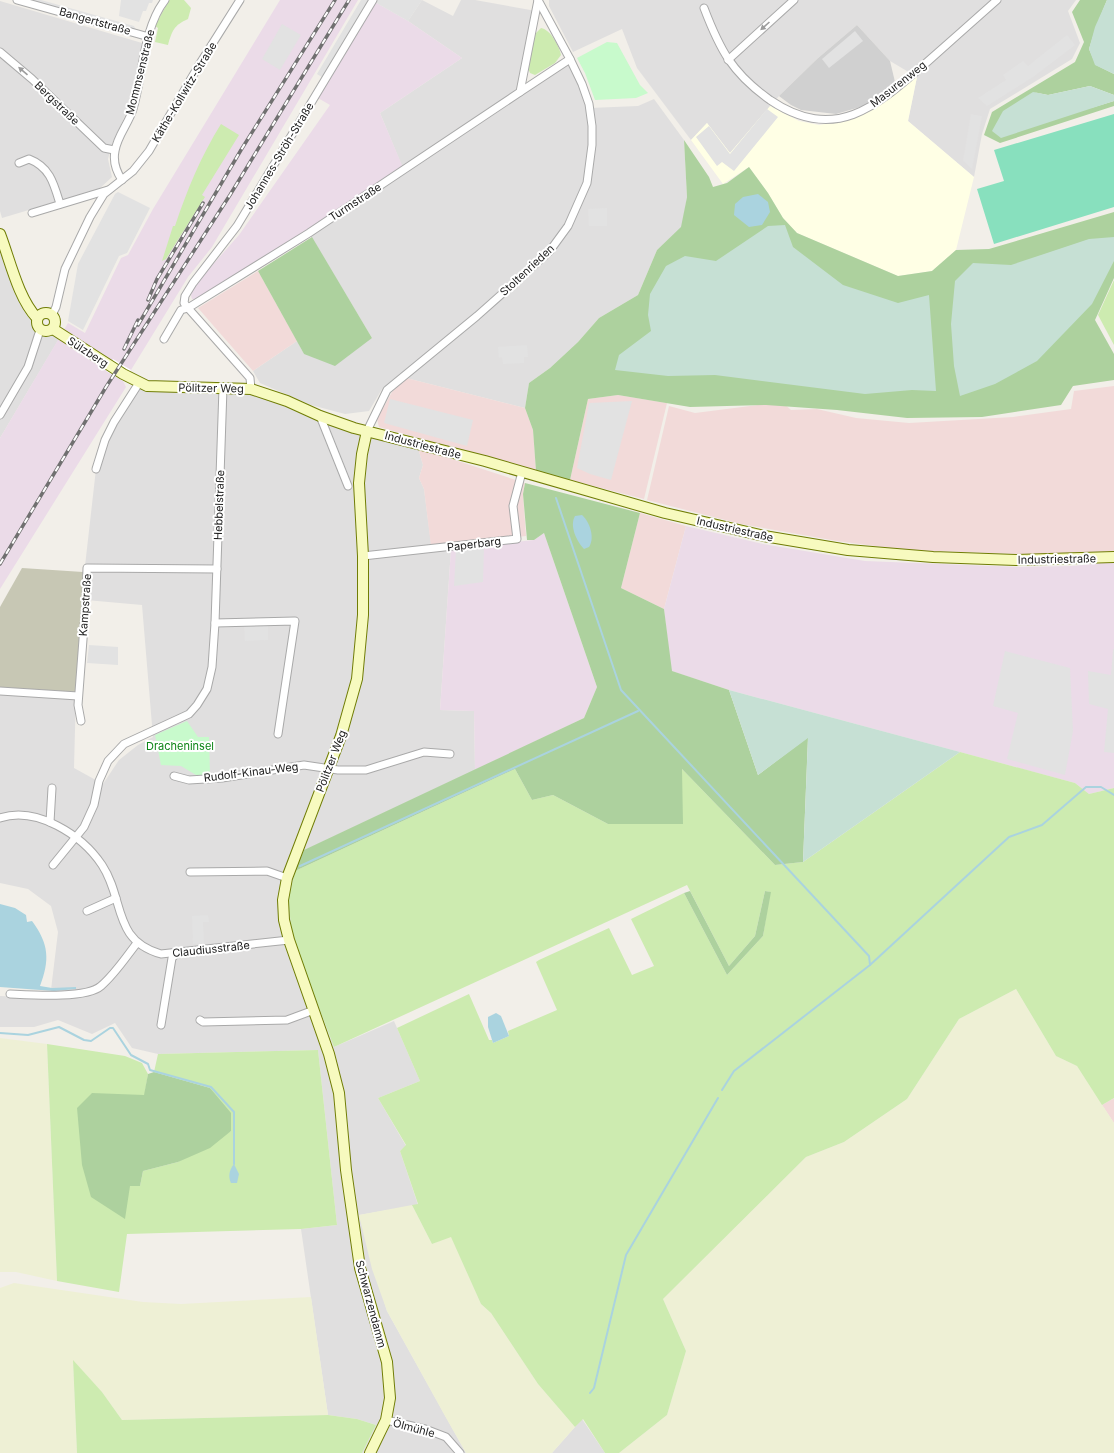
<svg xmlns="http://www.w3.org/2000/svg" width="1114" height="1453" font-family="Inter,sans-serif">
  <rect width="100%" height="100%" fill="#f2efe9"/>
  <g fill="#e0dfdf">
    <polygon points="422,0 453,16 461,0 475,0 536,11 520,92 570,59 590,108 638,106 654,99 684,140 687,197 682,227 657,250 638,295 599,318 578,342 550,368 529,383 525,408 406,378 433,351 382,389 369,411 345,414 311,405 260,383 253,371 297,341 304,354 372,338 310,235 404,171 380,113 462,58 408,21"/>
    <polygon points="549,0 1076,0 1068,11 1080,43 1072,59 990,109 982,134 974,177 908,121 917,77 890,61 857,25 817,59 779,96 730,153 707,123 691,140 637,68 622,29 573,52 549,6"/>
    <polygon points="0,1 142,43 129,107 112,144 108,159 112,177 99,189 2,218 0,211"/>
    <polygon points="0,242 27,315 34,322 60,337 0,438"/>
    <polygon points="139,383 251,389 418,448 423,465 419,478 424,489 432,551 451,549 440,710 474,711 475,770 305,850 295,871 321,1013 334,1047 394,1021 420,1081 378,1098 406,1146 400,1151 418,1205 359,1215 387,1311 466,1453 362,1453 376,1425 357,1419 328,1415 301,1229 337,1225 318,1050 158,1054 132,1048 115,1023 92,1034 58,1020 34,1027 0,1027 0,996 50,998 58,932 51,906 28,889 0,883 0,687 76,692 74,768 103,784 119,760 138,745 153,737 142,605 86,600 87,568 85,566 96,469 105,440"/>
    <polygon points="582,1419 605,1453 552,1453"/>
  </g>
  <g fill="#f2dad9">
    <polygon points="258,271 297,341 253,371 198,308"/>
    <polygon points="406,378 525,408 533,430 536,471 379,427 377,419 392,392"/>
    <polygon points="1114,386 1114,552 1092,555 1019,554 905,550 837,541 741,524 647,500 669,406 695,413 782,402 791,410 817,409 856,418 909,423 1013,417 1071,409 1074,391"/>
    <polygon points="618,395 667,403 644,499 570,480 588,399"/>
    <polygon points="418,448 525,483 523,494 526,536 431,546 424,489 419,478 423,465"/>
    <polygon points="640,513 686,526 664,609 621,588"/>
    <polygon points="1114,1098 1114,1123 1102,1105"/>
  </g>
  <g fill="#ebdbe8">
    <polygon points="280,0 358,0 212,247 188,277 131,370 123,381 126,387 0,589 0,438 68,323 85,333 121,258 128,255 153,209"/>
    <polygon points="373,1 408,21 462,58 380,113 404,170 196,300 192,299 191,296 193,287 239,235 330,105 318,98"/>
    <polygon points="686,526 763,544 865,561 1021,567 1072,566 1114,562 1114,788 1089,794 1075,783 729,690 671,671 664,609"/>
    <polygon points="544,533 597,687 584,718 475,770 474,711 440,710 451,549 534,540"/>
  </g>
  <polygon fill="#ffffe5" points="917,77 908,121 974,177 956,250 932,271 898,276 797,233 783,218 768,193 749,167 723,184 691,140 707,123 730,153 770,106 799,121 819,125 850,120 886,101"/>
  <polygon fill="#d0d0d0" points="857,25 890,61 895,82 867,105 836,114 801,110 791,105 779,96 817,59"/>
  <polygon fill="#c7c7b4" points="22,568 83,572 76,692 0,687 0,607"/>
  <g fill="#eef0d5">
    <polygon points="1016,989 1056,1056 1077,1066 1114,1123 1114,1453 619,1453 667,1415 686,1351 663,1299 806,1157 844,1142 907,1099 959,1019"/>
    <polygon points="0,1038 47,1044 57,1281 16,1272 0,1272"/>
    <polygon points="412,1205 432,1244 451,1236 481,1304 491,1313 538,1384 575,1427 552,1453 466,1453 445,1416 387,1311 372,1269 359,1215"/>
    <polygon points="14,1283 143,1302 181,1304 311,1297 328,1415 122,1420 102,1392 73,1361 77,1453 0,1453 0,1288"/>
  </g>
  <g fill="#cdebb0">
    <path d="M169 0H184L191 8 188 19C174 25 172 31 168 45L155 42 158 28 155 26Z"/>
    <path d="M541 28C551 30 559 46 561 55L555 63 535 75 530 73 528 68 535 34Z"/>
    <path d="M221 124 239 135 202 195 205 197 166 259 162 261 173 226H175C187 190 201 156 221 124Z"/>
    <polygon points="1114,280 1114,345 1098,315"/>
    <polygon points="960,752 1075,783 1089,794 1114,788 1114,1098 1102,1105 1077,1066 1056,1056 1016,989 959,1019 907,1099 844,1142 806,1157 663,1299 686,1351 667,1415 619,1453 605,1453 583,1419 575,1427 538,1384 491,1313 481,1304 451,1237 432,1244 412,1205 418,1204 400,1151 406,1145 378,1098 420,1081 397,1028 469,994 489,1040 492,1040 493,1043 509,1036 508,1031 557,1010 536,962 539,960 609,928 632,975 654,966 631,919 684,893 727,975 763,936 770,892 765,891 755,936 729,966 687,885 334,1047 293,940 288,901 295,871 515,769 532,800 553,795 608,824 682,824 682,769 775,865 803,862"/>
    <polygon points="47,1044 125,1056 142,1063 148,1074 130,1186 140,1186 143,1171 178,1162 231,1131 210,1088 154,1072 158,1054 318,1050 337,1225 301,1229 127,1234 119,1292 57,1281"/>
    <polygon points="73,1360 102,1392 122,1420 328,1415 357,1419 376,1425 362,1453 77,1453"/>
  </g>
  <g fill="#add19e">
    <polygon points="1080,0 1107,0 1096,27 1089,49 1096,65 1114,74 1114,95 1090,86 1048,95 1033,92 1091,108 1114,101 1114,106 1000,143 984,135 992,112 1075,62 1084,42 1072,12"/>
    <polygon points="684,140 709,177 713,187 727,183 749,167 768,193 783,218 797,233 898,276 932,271 956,250 989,249 1114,212 1114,278 1095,320 1114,354 1114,380 1073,386 1061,405 982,417 907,418 837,410 766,405 690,407 618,395 588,399 570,480 536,471 533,430 525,408 529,383 550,368 578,342 599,318 638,295 657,250 681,227 687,197"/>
    <polygon points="312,237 372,338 335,366 304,354 258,271"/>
    <polygon points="525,483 640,513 621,588 664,609 672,671 729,690 758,775 808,737 803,862 775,865 682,769 683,824 608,824 553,795 532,800 515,769 295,871 304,850 584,718 597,687 544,533 534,540 527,540 523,494"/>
    <polygon points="690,891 729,966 755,936 765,891 771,892 763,936 727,975 684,893"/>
    <polygon points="154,1072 210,1088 231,1113 231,1131 210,1148 178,1162 143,1171 140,1186 130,1186 125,1219 91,1197 82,1165 77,1108 92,1093 144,1095 148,1074"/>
  </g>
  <g fill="#c6e0d4">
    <polygon points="1107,0 1114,0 1114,74 1095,65 1089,49 1095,27"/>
    <polygon points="1090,86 1114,95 1114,101 1001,138 992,131 1003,111 1033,92 1048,95"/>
    <polygon points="785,225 793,247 843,285 898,303 929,295 936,391 912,390 865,394 715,375 668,376 615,370 619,355 651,331 648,315 650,294 666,266 685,256 716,261 768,226"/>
    <polygon points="1114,237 1114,261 1092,304 1037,361 995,384 960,396 954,366 951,324 955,281 973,263 1011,265 1089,239"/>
    <polygon points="729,690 960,752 803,862 808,738 758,775"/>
  </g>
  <g fill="#c8facc">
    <polygon points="607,42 617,43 640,85 648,93 636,98 595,100 585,73 577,58"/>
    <polygon points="187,721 198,737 209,737 210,775 196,775 181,766 161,765 155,735"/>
  </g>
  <polygon fill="#88e0be" points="1114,114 1114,207 994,244 977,189 1004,181 994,150"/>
  <g fill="#e2e2e2">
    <polygon points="23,0 41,0 134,26 137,32"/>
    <polygon points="121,0 153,0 152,3 149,3 146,11 143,11 139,22 119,16"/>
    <polygon points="361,0 422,0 408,21 373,1 325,79 317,74"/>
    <polygon points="282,24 301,35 280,70 262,59"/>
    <polygon points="855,31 863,41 829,68 822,59"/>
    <polygon points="1067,35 1075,45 1033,77 987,106 978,98 1006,80 1003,75 1023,61 1028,66"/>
    <polygon points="767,109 778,117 734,171 722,162 717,166 696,137 709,126 730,154"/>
    <polygon points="971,114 982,116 972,169 963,161"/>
    <polygon points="118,192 150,208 127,253 119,256 83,330 68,321 78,264 115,194"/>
    <polygon points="607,208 607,226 589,226 588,209"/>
    <polygon points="527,345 528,357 524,357 524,363 503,364 502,357 499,358 498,347"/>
    <polygon points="390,399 473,420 467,446 384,423"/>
    <polygon points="632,401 611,480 590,474 577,468 589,403"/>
    <polygon points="484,547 483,582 454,586 456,550"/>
    <polygon points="268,623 268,640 245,641 244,624"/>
    <polygon points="89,645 118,647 118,665 87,663"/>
    <polygon points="1113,649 1114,649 1114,753 1104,752 1108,709 1089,704 1088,671 1111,675"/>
    <polygon points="1005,651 1070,668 1073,731 1065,775 1007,759 1018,713 993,706"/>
    <polygon points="208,915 209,922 203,922 204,943 193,944 192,916"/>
  </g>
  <g fill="#aad3df">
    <polygon points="758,194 768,202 770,212 762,225 749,227 734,215 735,204 743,197"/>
    <path d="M582 515C590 522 595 538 589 547L584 549C577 542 569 526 575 516Z"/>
    <path d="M0 904 15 908 26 915 27 922 32 921C49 944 50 960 40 986L52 988 76 987V989L54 991 0 987Z"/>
    <polygon points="496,1013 501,1016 509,1036 493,1043 488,1027 488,1017"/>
    <path d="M234 1164 239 1174 237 1183H231C228 1177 229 1170 234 1164Z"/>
  </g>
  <polygon fill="#fff" points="113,359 131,370 123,381 106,371"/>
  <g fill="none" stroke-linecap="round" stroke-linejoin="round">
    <g stroke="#aad3df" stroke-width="2">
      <polyline points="556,498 621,690 869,956 870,965 734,1071 722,1090"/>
      <polyline points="300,866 638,711"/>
      <polyline points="870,965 1009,837 1042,825 1086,787 1101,787 1114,795"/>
      <polyline points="0,1033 28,1035 59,1027 84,1040 91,1041 110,1028 113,1028 131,1055 148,1064 150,1070 211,1087 234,1112 234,1164"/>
      <polyline points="590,1393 594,1388 626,1255 718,1098"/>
    </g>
    <g stroke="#a9a9a9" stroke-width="9">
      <g id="street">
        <polyline points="17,0 149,37"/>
        <path d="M704 8C720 50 732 73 770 100 835 144 877 106 926 63 950 42 973 21 997 0"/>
        <polyline points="0,52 32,79 104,148 114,150"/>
        <polyline points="728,60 794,0"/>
        <polyline points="520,92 570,59"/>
        <path d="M19 163 29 159C50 167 54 184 60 204"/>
        <path d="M122 180C116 171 113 161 115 151 117 136 129 123 133 109 143 75 143 28 165 0"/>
        <polyline points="32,213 108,190"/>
        <polyline points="52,315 56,307 65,269 90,217 104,194 133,171 149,151 199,65 240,0"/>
        <polyline points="164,339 181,310 188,308 309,233 520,92 538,0"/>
        <polyline points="251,389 250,378 188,308 184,303 185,296 193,283 237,226 373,0"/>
        <polyline points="0,415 28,367 40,330"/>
        <polyline points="320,416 348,486"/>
        <polyline points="367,431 387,390 477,316 549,252 568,226 587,183 592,145 592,126 589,104 582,84 570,59 538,0"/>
        <polyline points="96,469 105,440 114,422 139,383"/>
        <polyline points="363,556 517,539 513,506 522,472"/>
        <polyline points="215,623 295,621 278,734"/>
        <polyline points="0,691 78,696"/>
        <polyline points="81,721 78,705 86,600 87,568 217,569"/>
        <polyline points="174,776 189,780 222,778 304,765 338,770 366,770 424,752 450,754"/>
        <path d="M0 818C37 806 82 835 102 865 125 900 112 940 161 954L289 940"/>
        <polyline points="50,822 52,788"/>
        <polyline points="53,865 84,827 94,805 99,781 108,761 124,744 189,714 197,705 207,689 212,667 215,623 223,388"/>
        <polyline points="190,872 267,871 287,878"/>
        <polyline points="87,911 116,898"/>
        <path d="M10 994C31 995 86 999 101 986 115 974 126 957 137 943"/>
        <polyline points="200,1020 203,1022 287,1020 314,1010"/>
        <polyline points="161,1025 172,958 177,953"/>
        <polyline points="386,1420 425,1429 446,1437 460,1453"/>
      </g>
    </g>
    <g stroke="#707d05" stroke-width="12">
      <g id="secondary">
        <path d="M0 234C10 260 18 298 37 318"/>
        <circle cx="46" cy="322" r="9"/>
        <polyline points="53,329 123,374 147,386 251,389 287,401 320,416 354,428 485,461 665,513 764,536 848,550 933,557 1016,560 1114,557"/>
        <polyline points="367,431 362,454 359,483 363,556 363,615 357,679 341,736 287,878 283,900 284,920 289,940 329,1054 339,1093 346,1170 360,1268 387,1362 390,1398 386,1420 370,1453"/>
      </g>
    </g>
    <use href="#street" stroke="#fff" stroke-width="7"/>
    <use href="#secondary" stroke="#f7fabf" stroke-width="10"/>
    <g stroke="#707070" stroke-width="3.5">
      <g id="rail">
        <polyline points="148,300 157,279 203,203"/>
        <polyline points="138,325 241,150 335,0"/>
        <polyline points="124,349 138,320"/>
        <polyline points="0,564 106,387 230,195 349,0"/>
      </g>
    </g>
    <use href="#rail" stroke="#fff" stroke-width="2" stroke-dasharray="6" stroke-linecap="butt"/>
  </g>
  <defs><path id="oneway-solid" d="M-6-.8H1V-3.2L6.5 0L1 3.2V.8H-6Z"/></defs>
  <g fill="#9c9c9c">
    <use href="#oneway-solid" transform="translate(765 26) rotate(138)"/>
    <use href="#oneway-solid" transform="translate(23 71) rotate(-139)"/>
  </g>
  <g text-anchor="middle" stroke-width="4" stroke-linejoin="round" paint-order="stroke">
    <g font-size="11" fill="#222" stroke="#fff">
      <text transform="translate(95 21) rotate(16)" y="4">Bangertstraße</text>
      <text transform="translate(140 72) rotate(-76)" y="4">Mommsenstraße</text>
      <text transform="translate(898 84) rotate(-38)" y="4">Masurenweg</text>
      <text transform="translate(184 92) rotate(-59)" y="4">Käthe-Kollwitz-Straße</text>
      <text transform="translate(57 103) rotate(44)" y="4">Bergstraße</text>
      <text transform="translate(279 156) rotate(-59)" y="4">Johannes-Ströh-Straße</text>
      <text transform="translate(355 202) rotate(-33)" y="4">Turmstraße</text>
      <text transform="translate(527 270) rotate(-43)" y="4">Stoltenrieden</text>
      <text transform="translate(88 352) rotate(33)" y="4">Sülzberg</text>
      <text transform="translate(211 388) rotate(1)" y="4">Pölitzer Weg</text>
      <text transform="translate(423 445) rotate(15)" y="4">Industriestraße</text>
      <text transform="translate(219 505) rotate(-88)" y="4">Hebbelstraße</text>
      <text transform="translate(735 529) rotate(13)" y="4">Industriestraße</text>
      <text transform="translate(474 544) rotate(-7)" y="4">Paperbarg</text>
      <text transform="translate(1057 559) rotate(-1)" y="4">Industriestraße</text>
      <text transform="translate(85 605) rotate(-86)" y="4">Kampstraße</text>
      <text transform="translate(331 761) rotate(-69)" y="4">Pölitzer Weg</text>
      <text transform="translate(251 772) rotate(-7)" y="4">Rudolf-Kinau-Weg</text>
      <text transform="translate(211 949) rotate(-6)" y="4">Claudiusstraße</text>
      <text transform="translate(371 1304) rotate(75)" y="4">Schwarzendamm</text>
      <text transform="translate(414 1428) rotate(15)" y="4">Ölmühle</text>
    </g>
    <g font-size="11" fill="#0c8416" stroke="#fff">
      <text x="180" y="750">Dracheninsel</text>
    </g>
  </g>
</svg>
